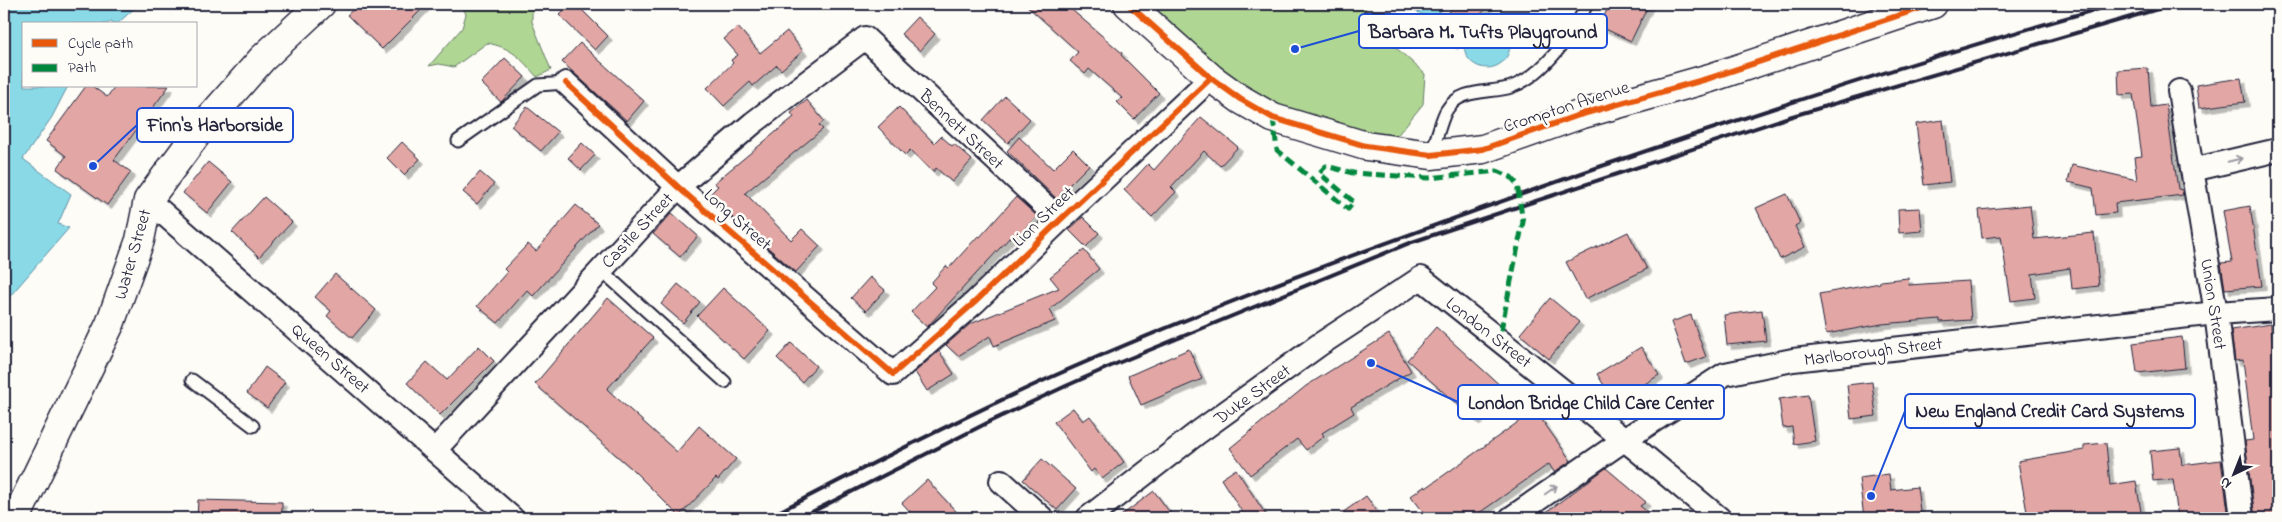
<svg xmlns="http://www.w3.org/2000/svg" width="2282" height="522" font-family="'Indie Flower',sans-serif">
  <defs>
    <filter id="shadow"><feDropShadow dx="4.5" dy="4.5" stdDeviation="0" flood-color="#0004"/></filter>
  </defs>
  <rect width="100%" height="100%" fill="#fdfcf7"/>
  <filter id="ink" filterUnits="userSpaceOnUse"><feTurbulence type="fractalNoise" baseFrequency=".02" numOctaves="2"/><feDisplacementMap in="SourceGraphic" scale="10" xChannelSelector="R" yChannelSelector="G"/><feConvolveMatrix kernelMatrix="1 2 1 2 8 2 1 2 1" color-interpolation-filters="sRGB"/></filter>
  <g filter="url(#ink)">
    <g fill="#afd693" stroke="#687c67">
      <path d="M461 4H539L532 12V22L551 70 537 77C520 58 513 48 487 43L454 67 439 64 429 66 462 28 466 14Z"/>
      <polygon points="1139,4 1364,4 1369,23 1425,74 1423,104 1396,137 1317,122 1246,92"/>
    </g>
    <g fill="#89d9e7" stroke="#6090a2">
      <polygon points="4,4 139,4 117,24 110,21 108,24 24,24 24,86 68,86 52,117 23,159 71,194 58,224 69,228 4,303"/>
      <path d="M1408 4H1448C1437 19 1419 18 1408 4Z"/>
      <circle cx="1487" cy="45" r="23"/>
    </g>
    <g fill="#e2a7a4" stroke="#22223b" filter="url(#shadow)">
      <polygon points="359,4 427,4 382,49 347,15"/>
      <polygon points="570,4 576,4 608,36 595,50 559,15"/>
      <polygon points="1025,4 1065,4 1122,53 1121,55 1159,93 1134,119 1117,102 1122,98 1089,69 1085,74 1070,61 1078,52"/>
      <polygon points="1456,4 1490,4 1453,45 1434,29"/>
      <polygon points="1610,4 1649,4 1631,41 1599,26"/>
      <polygon points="917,17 935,34 920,51 901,34"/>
      <polygon points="738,27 760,53 787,31 803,51 781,70 777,65 753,86 750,82 724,106 707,88 733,63 731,60 738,55 724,39"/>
      <polygon points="580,43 644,101 627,121 562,62"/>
      <polygon points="505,58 525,77 501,102 481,83"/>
      <polygon points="2148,68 2151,107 2166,105 2178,189 2182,190 2183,195 2115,203 2116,213 2096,215 2093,188 2068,182 2072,165 2137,180 2134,157 2142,156 2133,94 2119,95 2118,70"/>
      <polygon points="2241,78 2245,102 2199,108 2196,85"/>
      <polygon points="86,86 92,86 107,97 115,86 169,86 114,160 131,172 107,205 57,169 66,156 46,141"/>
      <polygon points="1005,96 1030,119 1008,143 983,120"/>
      <polygon points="807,100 824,121 819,125 823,129 745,193 791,240 802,229 820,246 796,272 708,196 718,186 714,183 794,117 791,113"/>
      <polygon points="527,107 558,132 541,151 511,126"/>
      <polygon points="899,107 934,143 941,136 952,146 954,144 972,160 952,182 936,168 933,172 910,150 905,155 878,127"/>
      <polygon points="1201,117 1238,147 1220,166 1204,151 1171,187 1176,192 1152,217 1124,190 1148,164 1154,170"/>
      <polygon points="1943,120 1950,182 1924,185 1916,124"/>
      <polygon points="1019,137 1053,169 1073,149 1089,165 1060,194 1064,198 1060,202 1007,151"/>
      <polygon points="402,142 420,159 404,175 387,158"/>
      <polygon points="582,143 595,155 581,170 568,158"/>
      <polygon points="208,162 232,182 207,213 183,193"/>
      <polygon points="480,172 494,184 477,204 463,192"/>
      <polygon points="1787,194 1800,223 1795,226 1805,247 1780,259 1756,208"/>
      <polygon points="264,197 292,222 259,257 232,232"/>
      <polygon points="1016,197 1037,216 1016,238 1012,235 927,327 911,312 935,287 931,283 946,266 949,268 978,236 980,237"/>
      <polygon points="576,205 598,224 533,296 527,290 498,323 477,306 507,272 504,269 528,244 536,251"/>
      <polygon points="2030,205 2034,239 2094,233 2099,286 2072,289 2070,268 2032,274 2035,298 2011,301 2001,236 1982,238 1979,210"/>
      <polygon points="2250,206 2262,286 2225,289 2221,263 2232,262 2223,211"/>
      <polygon points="1920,208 1922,231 1899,233 1898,209"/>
      <polygon points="672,213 698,236 680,257 653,234"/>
      <polygon points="1083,217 1099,233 1086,247 1069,230"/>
      <polygon points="1628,232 1647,269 1585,299 1566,262"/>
      <polygon points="1084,250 1099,269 1050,309 1055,321 994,346 990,336 958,356 946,345 970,324 1059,288 1050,277"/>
      <polygon points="335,274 376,310 352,338 327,316 331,311 315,297"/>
      <polygon points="870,277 885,290 866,311 851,298"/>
      <polygon points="1908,278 1909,285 1968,281 1971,320 1940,322 1940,319 1882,324 1826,334 1819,294 1880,283 1880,281"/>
      <polygon points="678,284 700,302 683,323 661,304"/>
      <polygon points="723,288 770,331 744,359 697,316"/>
      <polygon points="608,298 653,338 607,389 609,391 677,452 699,426 736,459 718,480 716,478 679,516 631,468 535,384"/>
      <polygon points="1550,298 1579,322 1549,359 1520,334"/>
      <polygon points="1762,310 1766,341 1727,345 1724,315"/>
      <polygon points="1691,315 1706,357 1686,364 1671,322"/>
      <polygon points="2271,324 2278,407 2278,518 2255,518 2245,441 2253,440 2243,360 2235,361 2231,330"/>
      <polygon points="1436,327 1504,389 1476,421 1407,360"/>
      <polygon points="1389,334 1411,371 1351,407 1354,413 1322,433 1324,436 1306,450 1297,439 1250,475 1230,448 1306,386"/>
      <polygon points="2182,337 2185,368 2137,373 2133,343"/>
      <polygon points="791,343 816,366 802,382 777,358"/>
      <polygon points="479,346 494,361 440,415 407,383 427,362 447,380"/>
      <polygon points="1641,347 1659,375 1615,403 1597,374"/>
      <polygon points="1189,349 1202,379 1141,405 1128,376"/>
      <polygon points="939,351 954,374 927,391 915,372"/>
      <polygon points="265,367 285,382 267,408 247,393"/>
      <polygon points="1872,382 1876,416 1851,419 1847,385"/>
      <polygon points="1808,395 1815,441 1794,444 1792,427 1783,428 1779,399"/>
      <polygon points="1073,408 1083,421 1090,416 1124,462 1102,479 1094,469 1091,472 1054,422"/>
      <polygon points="1535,410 1571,461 1554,472 1549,464 1472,518 1428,518 1411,496 1425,486 1426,488"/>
      <polygon points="2106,443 2110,485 2136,481 2142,518 2028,518 2018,461 2084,450 2084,445"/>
      <polygon points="2180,448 2182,465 2221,460 2229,518 2178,518 2173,479 2153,481 2150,451"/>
      <polygon points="1042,459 1076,489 1057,510 1023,480"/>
      <polygon points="1606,468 1646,502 1640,506 1655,518 1538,518"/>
      <polygon points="1236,469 1268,518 1246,518 1221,479"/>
      <polygon points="1889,474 1891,490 1917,487 1921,518 1864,518 1859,478"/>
      <polygon points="927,480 962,518 916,518 902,503"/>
      <polygon points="1154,491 1174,518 1118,518"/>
      <polygon points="1366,496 1382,518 1335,518"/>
      <polygon points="198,500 282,502 282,518 197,518"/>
    </g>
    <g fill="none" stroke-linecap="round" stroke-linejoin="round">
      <g stroke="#22223b" stroke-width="15">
        <g id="lane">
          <polyline points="458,141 538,85 566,83"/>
          <path d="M1431 155C1436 142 1440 122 1446 111 1460 87 1490 94 1511 87 1543 76 1574 33 1587 4"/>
          <polyline points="601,270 725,382"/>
          <polyline points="192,380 253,426"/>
        </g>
      </g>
      <g stroke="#22223b" stroke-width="26">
        <g id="street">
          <polyline points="566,83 678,187 893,374 975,302 1060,220 1211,78"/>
          <polyline points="2179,91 2216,313 2242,518"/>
          <polyline points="2192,170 2278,150"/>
          <polyline points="148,200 512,518"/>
          <polyline points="435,450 678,187 753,123 865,38 1060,220"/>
          <polyline points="1001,481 1042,518"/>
          <polyline points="1088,518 1196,434 1319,345 1421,278 1636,449 1719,518"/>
          <polyline points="1511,518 1624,440 1725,374 1793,360 2216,313 2278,309"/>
        </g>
      </g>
      <g stroke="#22223b" stroke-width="31">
        <g id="secondary">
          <polyline points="1128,4 1211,78 1240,99 1273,118 1366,146 1431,155 1483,149 1579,115 1710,78 1933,4"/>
          <polyline points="16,518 110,324 140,240 148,200 202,127 262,59 321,4"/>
        </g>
      </g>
      <use href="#lane" stroke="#fdfcf7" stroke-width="11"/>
      <use href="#street" stroke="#fdfcf7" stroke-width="22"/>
      <use href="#secondary" stroke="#fdfcf7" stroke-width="28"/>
      <g stroke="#22223b" stroke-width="4">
        <path d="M767 518C859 470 952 422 1047 379 1226 299 1411 233 1596 168 1768 109 1941 52 2116 4"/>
        <polyline points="800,518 991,421 1066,386 1118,363 1412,242 1789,117 2175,4"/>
      </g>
      <polyline stroke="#00873e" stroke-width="5" stroke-dasharray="10 5" stroke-linecap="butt" points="1273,118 1277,150 1348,209 1354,202 1319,173 1326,166 1353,173 1428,178 1497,171 1511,177 1517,184 1523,222 1499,340"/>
      <g stroke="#fdfcf7" stroke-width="9">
        <g id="cycleway">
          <polyline points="1128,4 1211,78 1240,99 1273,118 1366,146 1431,155 1483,149 1579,115 1710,78 1933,4"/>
          <polyline points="566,83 678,187 893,374 975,302 1060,220 1211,78"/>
        </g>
      </g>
      <use href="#cycleway" stroke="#e8590c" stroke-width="6"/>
    </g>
    <defs><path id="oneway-shaft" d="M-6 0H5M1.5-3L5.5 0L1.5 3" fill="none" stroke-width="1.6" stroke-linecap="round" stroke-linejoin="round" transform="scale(1.25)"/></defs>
    <g stroke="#9a9aa2">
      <use href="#oneway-shaft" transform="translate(2235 160) rotate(-13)"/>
      <use href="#oneway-shaft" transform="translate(1551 490) rotate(-35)"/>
    </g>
  </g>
  <g text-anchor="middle" stroke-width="5" stroke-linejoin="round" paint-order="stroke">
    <g font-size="18" fill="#22223b" stroke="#fdfcf7">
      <text transform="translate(1566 106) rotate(-18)" y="6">Crompton Avenue</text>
      <text transform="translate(962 129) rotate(43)" y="6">Bennett Street</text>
      <text transform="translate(1043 216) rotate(-44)" y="6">Lion Street</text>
      <text transform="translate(738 219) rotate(41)" y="6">Long Street</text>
      <text transform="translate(637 230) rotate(-47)" y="6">Castle Street</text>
      <text transform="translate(132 254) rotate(-74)" y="6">Water Street</text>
      <text transform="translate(2214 304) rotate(81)" y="6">Union Street</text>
      <text transform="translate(1489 332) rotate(38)" y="6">London Street</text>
      <text transform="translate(1873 351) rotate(-7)" y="6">Marlborough Street</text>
      <text transform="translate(331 358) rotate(41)" y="6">Queen Street</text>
      <text transform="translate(1252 394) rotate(-36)" y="6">Duke Street</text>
    </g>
  </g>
  <path fill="none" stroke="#1d4ed8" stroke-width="2" d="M1295 49L1359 31M93 166L137 125M1371 363L1458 402M1871 496L1905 411"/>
  <g fill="#1d4ed8" stroke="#fdfcf7" stroke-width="2">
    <circle cx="1295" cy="49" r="5"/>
    <circle cx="93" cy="166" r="5"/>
    <circle cx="1371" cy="363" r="5"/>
    <circle cx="1871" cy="496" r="5"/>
  </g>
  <g fill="#fdfcf7" stroke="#1d4ed8" stroke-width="2">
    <rect x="1359" y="14" width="248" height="34" rx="5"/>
    <rect x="137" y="108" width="156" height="34" rx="5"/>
    <rect x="1458" y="385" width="266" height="34" rx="5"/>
    <rect x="1905" y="394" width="290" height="34" rx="5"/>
  </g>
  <g font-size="19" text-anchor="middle" font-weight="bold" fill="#22223b">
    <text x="1483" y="38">Barbara M. Tufts Playground</text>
    <text x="215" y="131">Finn's Harborside</text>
    <text x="1591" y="409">London Bridge Child Care Center</text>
    <text x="2050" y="417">New England Credit Card Systems</text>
  </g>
  <rect width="2282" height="522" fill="none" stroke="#fdfcf7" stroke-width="20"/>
  <rect x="10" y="10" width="2262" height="502" fill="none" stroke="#22223b" stroke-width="2" filter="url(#ink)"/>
  <rect x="22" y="22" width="175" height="65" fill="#fdfcf7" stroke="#a5a5ac"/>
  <rect x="32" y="39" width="25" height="8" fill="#e8590c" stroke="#a5a5ac"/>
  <text x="68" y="48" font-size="15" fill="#22223b">Cycle path</text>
  <rect x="32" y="64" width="25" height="8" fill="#00873e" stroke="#a5a5ac"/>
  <text x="68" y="72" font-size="15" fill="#22223b">Path</text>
  <g transform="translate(2234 474) rotate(223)" stroke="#fdfcf7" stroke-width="4" paint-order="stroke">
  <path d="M0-4L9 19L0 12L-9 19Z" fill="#22223b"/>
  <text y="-8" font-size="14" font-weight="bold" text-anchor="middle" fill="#22223b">N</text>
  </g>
</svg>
